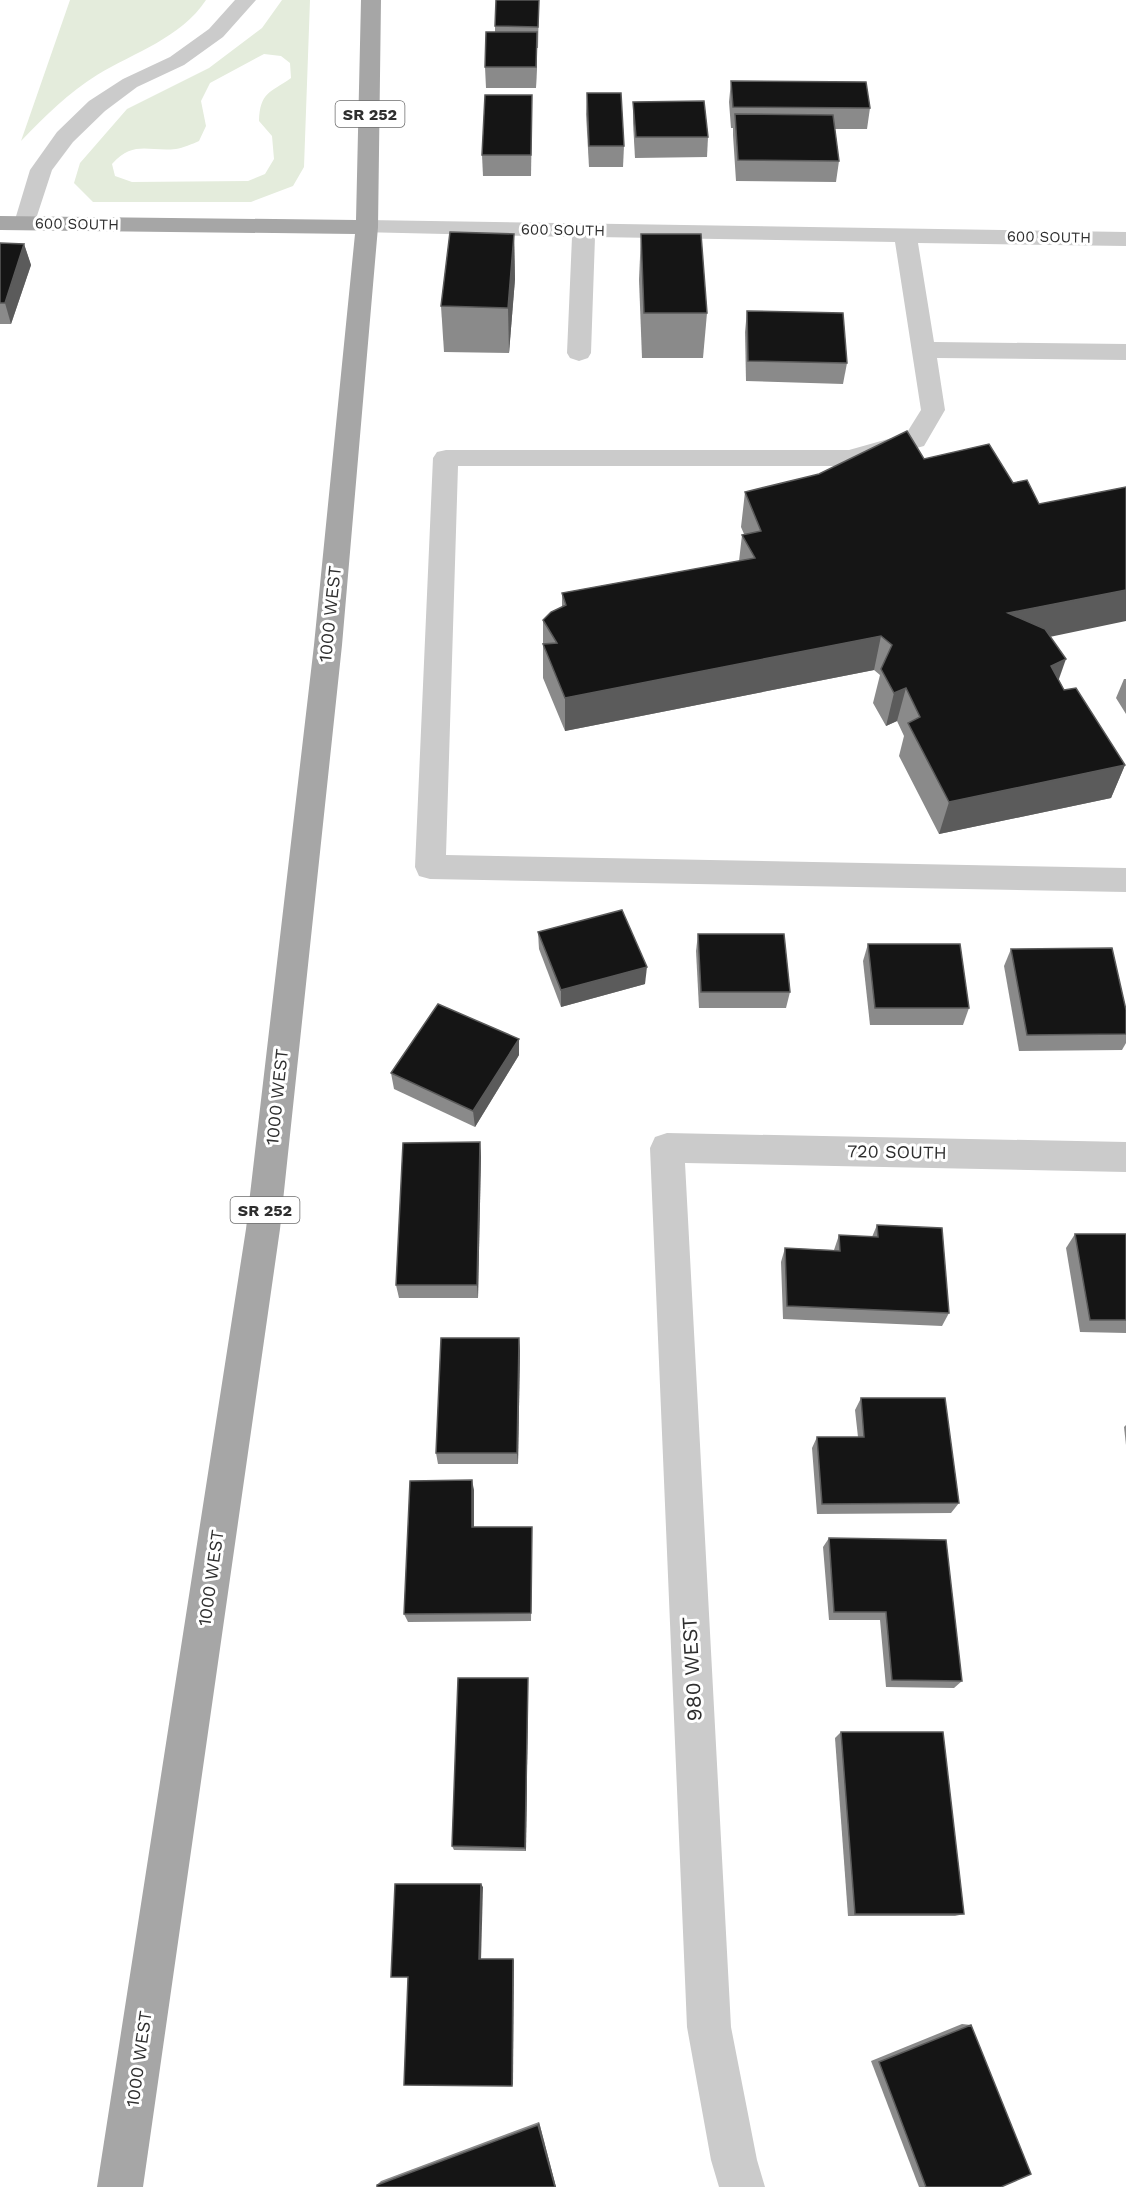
<svg xmlns="http://www.w3.org/2000/svg" width="1126" height="2187" font-family="'Work Sans',sans-serif">
  <rect width="100%" height="100%" fill="#fff"/>
  <g fill="#e4ecdc" fill-rule="evenodd">
    <path d="M70 0H206C181 38 135 52 97 75 68 93 45 116 21 141Z"/>
    <path d="M282 0H310L304 167 293 186 251 202H93L74 183 80 163 127 109 209 68 262 28ZM264 54 281 56 290 63 291 78C270 93 260 92 259 121L272 136 274 159 265 174 248 181 132 182 115 176 112 164C134 140 148 152 176 149 183 148 192 144 199 141L206 126 201 101 210 83Z"/>
  </g>
  <g fill="none" stroke-linecap="round" stroke-linejoin="round">
    <g fill="#cbcbcb" fill-rule="evenodd">
      <polygon points="235,0 256,0 223,37 184,65 137,87 105,111 73,142 52,170 33,228 25,230 17,228 14,223 30,170 57,132 89,101 123,79 170,57 209,29"/>
      <polygon points="367,220 1126,232 1126,246 918,243 934,342 1126,344 1126,360 937,358 945,410 924,446 849,466 458,466 446,855 1126,868 1126,892 430,879 419,876 415,867 433,458 437,452 446,450 849,450 906,434 921,410 895,242 595,237 591,353 588,358 579,361 570,358 567,353 572,237 359,232 356,227 359,222"/>
      <polygon points="667,1133 1126,1142 1126,1172 685,1163 731,2027 757,2160 765,2187 719,2187 711,2160 687,2027 650,1148 655,1137"/>
    </g>
    <polygon fill="#a6a6a6" fill-rule="evenodd" points="361,0 381,0 378,227 342,645 280,1229 143,2187 97,2187 246,1229 314,645 355,234 0,230 0,216 356,220"/>
  </g>
  <g fill="#8a8a8a">
    <polygon points="539,0 538,48 537,48 536,88 486,88 485,67 495,32 495,26"/>
    <polygon points="731,81 870,108 867,129 835,129 839,161 836,182 736,181 733,135 733,128 731,128 729,102"/>
    <polygon points="587,93 624,146 623,167 589,167 586,114"/>
    <polygon points="633,102 708,137 707,157 635,158 633,123"/>
    <polygon points="532,116 531,176 483,176 482,155"/>
    <polygon points="514,234 515,279 509,353 444,352 441,306"/>
    <polygon points="641,234 707,313 703,358 642,358 639,280"/>
    <polygon points="0,243 24,244 31,265 11,324 0,324"/>
    <polygon points="747,311 847,363 843,384 746,381 745,332"/>
    <polygon points="924,459 1050,637 1059,680 1064,690 1125,765 1111,798 939,834 899,756 904,736 897,721 886,726 873,703 880,675 874,670 565,731 543,678 543,620 562,607 562,593 739,561 742,535 744,534 741,527 745,492"/>
    <polygon points="1124,679 1126,679 1126,714 1116,698"/>
    <polygon points="538,932 645,984 561,1007 539,949"/>
    <polygon points="698,934 790,992 786,1008 699,1008 696,951"/>
    <polygon points="868,944 969,1008 963,1025 870,1025 863,961"/>
    <polygon points="1011,949 1126,1010 1126,1043 1122,1050 1019,1051 1004,966"/>
    <polygon points="519,1055 475,1127 394,1089 391,1073"/>
    <polygon points="480,1142 481,1157 478,1298 399,1298 396,1285"/>
    <polygon points="877,1225 949,1313 942,1326 783,1319 781,1262 785,1248 834,1250 839,1235 872,1237"/>
    <polygon points="1075,1234 1126,1234 1126,1333 1080,1332 1066,1248"/>
    <polygon points="519,1338 520,1351 518,1464 438,1464 436,1453"/>
    <polygon points="861,1398 959,1503 951,1513 817,1514 812,1448 817,1437 858,1437 855,1410"/>
    <polygon points="1126,1425 1126,1445 1124,1427"/>
    <polygon points="474,1490 474,1527 532,1537 531,1621 408,1622 404,1614"/>
    <polygon points="829,1538 962,1681 954,1688 886,1687 880,1620 829,1620 823,1547"/>
    <polygon points="528,1678 528,1685 526,1851 454,1850 452,1846"/>
    <polygon points="841,1732 964,1914 955,1916 848,1916 835,1738"/>
    <polygon points="962,2024 971,2025 1001,2187 919,2187 871,2061"/>
    <polygon points="539,2122 556,2187 377,2187 377,2185 381,2181"/>
  </g>
  <g fill="#5b5b5b">
    <polygon points="537,32 537,53 536,88 536,67"/>
    <polygon points="514,234 515,279 509,353 508,308"/>
    <polygon points="24,244 31,265 11,324 5,303"/>
    <polygon points="1126,590 1126,621 997,648 1008,613"/>
    <polygon points="881,636 874,670 565,731 565,698"/>
    <polygon points="1066,659 1054,693 1051,666"/>
    <polygon points="906,688 897,721 886,726 894,693"/>
    <polygon points="1125,765 1111,798 939,834 949,802"/>
    <polygon points="647,967 645,984 561,1007 561,990"/>
    <polygon points="519,1039 519,1055 475,1127 473,1111"/>
    <polygon points="480,1142 481,1157 478,1298 477,1285"/>
    <polygon points="519,1338 520,1351 518,1464 517,1453"/>
    <polygon points="472,1480 474,1490 474,1537 472,1527"/>
    <polygon points="528,1678 528,1685 526,1851 525,1848"/>
    <polygon points="481,1884 483,1887 481,1960 479,1959"/>
    <polygon points="513,1959 514,1960 513,2084 512,2086"/>
    <polygon points="539,2122 556,2187 555,2187 538,2125"/>
  </g>
  <g fill="#151515" stroke="#5b5b5b" stroke-width="1.5">
    <polygon points="496,0 539,0 538,27 495,26"/>
    <polygon points="486,32 537,32 536,67 485,67"/>
    <polygon points="731,81 866,82 870,108 733,107"/>
    <polygon points="587,93 621,93 624,146 589,146"/>
    <polygon points="485,95 532,95 531,155 482,155"/>
    <polygon points="704,101 708,137 636,137 633,102"/>
    <polygon points="735,114 833,115 839,161 738,160"/>
    <polygon points="450,232 514,234 508,308 441,306"/>
    <polygon points="641,234 701,234 707,313 644,313"/>
    <polygon points="0,243 24,244 5,303 0,303"/>
    <polygon points="747,311 843,313 847,363 748,361"/>
    <polygon points="907,431 924,459 989,444 1013,483 1027,480 1039,504 1126,487 1126,590 1008,613 1045,629 1066,659 1051,666 1064,690 1076,688 1125,765 949,802 908,723 920,717 906,688 894,693 881,669 892,645 881,636 565,698 543,644 557,643 543,620 551,612 566,605 562,593 755,558 742,535 761,531 745,492 819,474"/>
    <polygon points="622,910 647,967 561,990 538,932"/>
    <polygon points="698,934 784,934 790,992 701,992"/>
    <polygon points="868,944 960,944 969,1008 875,1008"/>
    <polygon points="1112,948 1126,1010 1126,1034 1027,1035 1011,949"/>
    <polygon points="438,1004 519,1039 473,1111 391,1073"/>
    <polygon points="480,1142 477,1285 396,1285 403,1143"/>
    <polygon points="877,1225 942,1228 949,1313 787,1306 785,1248 840,1251 839,1235 878,1237"/>
    <polygon points="1075,1234 1126,1234 1126,1320 1090,1320"/>
    <polygon points="441,1338 519,1338 517,1453 436,1453"/>
    <polygon points="861,1398 945,1398 959,1503 822,1504 817,1437 864,1437"/>
    <polygon points="472,1480 472,1527 532,1527 531,1613 404,1614 410,1481"/>
    <polygon points="829,1538 946,1540 962,1681 892,1680 886,1612 834,1612"/>
    <polygon points="458,1678 528,1678 525,1848 452,1846"/>
    <polygon points="841,1732 943,1732 964,1914 855,1914"/>
    <polygon points="395,1884 481,1884 479,1959 513,1959 512,2086 404,2085 408,1977 391,1977"/>
    <polygon points="971,2025 1031,2174 1001,2187 926,2187 879,2062"/>
    <polygon points="538,2125 555,2187 377,2187 377,2185"/>
  </g>
  <g text-anchor="middle" stroke-width="6" stroke-linejoin="round" paint-order="stroke">
    <g font-size="15" fill="#2e2e2e" stroke="#fff">
      <text transform="translate(77 224) rotate(1)" y="5">600 SOUTH</text>
      <text transform="translate(563 230) rotate(1)" y="5">600 SOUTH</text>
      <text transform="translate(1049 237) rotate(1)" y="5">600 SOUTH</text>
    </g>
    <g fill="#fff" stroke="#6d6d6d" stroke-width="1.5">
      <rect x="335.5" y="101" width="69" height="26" rx="4.5"/>
      <rect x="230.5" y="1197" width="69" height="26" rx="4.5"/>
    </g>
    <g font-size="16" font-weight="bold" fill="#2e2e2e">
      <text x="370" y="120">SR 252</text>
      <text x="265" y="1216">SR 252</text>
    </g>
    <g font-size="18" fill="#2e2e2e" stroke="#fff">
      <text transform="translate(330 614) rotate(-84)" y="6">1000 WEST</text>
      <text transform="translate(277 1097) rotate(-84)" y="6">1000 WEST</text>
      <text transform="translate(897 1152) rotate(1)" y="6">720 SOUTH</text>
      <text transform="translate(211 1578) rotate(-82)" y="6">1000 WEST</text>
      <text transform="translate(139 2059) rotate(-82)" y="6">1000 WEST</text>
    </g>
    <g font-size="21" fill="#2e2e2e" stroke="#fff">
      <text transform="translate(692 1669) rotate(-93)" y="7">980 WEST</text>
    </g>
  </g>
</svg>
